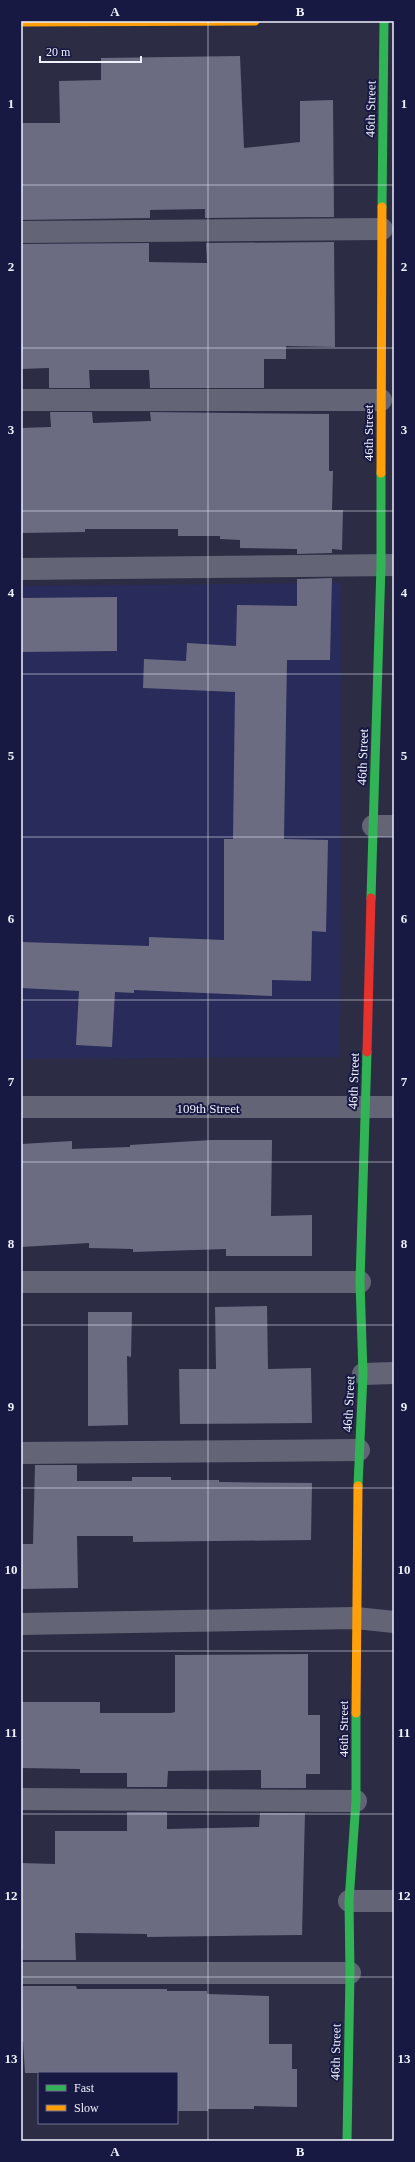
<svg xmlns="http://www.w3.org/2000/svg" width="415" height="2162" font-family="Georgia,serif">
  <rect width="100%" height="100%" fill="#2c2c44"/>
  <polygon fill="#292b5a" points="342,583 340,1057 21,1059 21,586"/>
  <g fill="#6b6c82">
    <polygon points="240,56 244,148 300,142 300,101 333,100 334,217 205,218 205,209 150,210 150,218 21,220 21,123 60,123 59,81 101,80 101,58"/>
    <polygon points="334,242 335,347 286,346 286,359 264,359 264,388 150,388 149,370 89,370 90,388 49,388 49,368 21,369 21,244 149,243 149,262 207,263 206,243"/>
    <polygon points="50,412 92,412 93,423 151,421 150,412 329,414 329,471 333,471 332,510 343,510 342,550 332,549 332,553 297,554 297,549 240,548 240,540 220,539 220,536 178,536 178,529 85,529 85,532 21,533 21,428 51,427"/>
    <polygon points="332,578 330,660 287,660 284,839 328,840 326,932 312,931 311,981 272,980 272,996 134,990 134,993 115,992 112,1047 76,1045 79,991 21,988 21,942 149,946 149,937 224,940 224,839 233,839 235,692 143,688 144,659 186,661 187,643 236,646 237,605 297,606 297,579"/>
    <polygon points="117,597 117,651 21,652 21,598"/>
    <polygon points="211,1140 272,1140 271,1216 312,1215 312,1256 226,1256 226,1249 133,1252 133,1249 89,1248 89,1243 21,1247 21,1144 72,1141 72,1149 130,1147 130,1145"/>
    <polygon points="267,1306 268,1369 311,1368 312,1423 180,1424 179,1369 216,1369 215,1307"/>
    <polygon points="88,1312 132,1312 131,1357 127,1356 128,1425 88,1426"/>
    <polygon points="35,1465 77,1465 77,1481 132,1481 132,1477 171,1477 171,1480 219,1480 219,1482 312,1483 311,1540 133,1542 133,1536 77,1536 78,1588 21,1589 21,1544 33,1544"/>
    <polygon points="308,1654 308,1715 320,1715 320,1774 306,1774 306,1788 261,1788 261,1770 168,1771 167,1787 127,1787 127,1773 80,1773 80,1769 21,1768 21,1702 100,1702 100,1713 171,1713 175,1712 175,1655"/>
    <polygon points="127,1812 167,1812 167,1829 259,1827 260,1813 305,1813 302,1935 147,1937 147,1934 75,1933 76,1960 23,1960 23,1950 21,1950 21,1863 55,1864 55,1831 127,1831"/>
    <polygon points="23,1986 76,1986 77,1989 167,1989 167,1991 207,1991 207,1994 269,1996 269,2044 292,2044 292,2069 297,2069 297,2107 254,2106 254,2109 208,2109 208,2111 177,2111 177,2073 25,2073 23,2041 21,2041"/>
  </g>
  <g fill="none" stroke-linecap="round" stroke-linejoin="round">
    <g stroke="#636577" stroke-width="22">
      <polyline points="21,232 382,229"/>
      <polyline points="21,400 381,400"/>
      <polyline points="21,569 394,565"/>
      <polyline points="373,826 394,826"/>
      <polyline points="21,1107 394,1107"/>
      <polyline points="21,1282 360,1282"/>
      <polyline points="363,1374 394,1373"/>
      <polyline points="21,1453 359,1450"/>
      <polyline points="21,1624 356,1618 394,1622"/>
      <polyline points="21,1799 356,1801"/>
      <polyline points="349,1901 394,1901"/>
      <polyline points="21,1973 350,1973"/>
    </g>
    <g stroke="#30b455" stroke-width="9">
      <polyline points="382,207 384,21"/>
      <polyline points="371,898 381,565 381,473"/>
      <polyline points="358,1486 363,1374 360,1282 367,1052"/>
      <polyline points="347,2141 350,1973 349,1901 356,1801 356,1713"/>
    </g>
    <g stroke="#ff9f0a" stroke-width="9">
      <polyline points="21,22 255,21"/>
      <polyline points="381,473 382,207"/>
      <polyline points="356,1713 358,1486"/>
    </g>
    <polyline stroke="#e5322d" stroke-width="9" points="367,1052 371,898"/>
  </g>
  <path fill="none" stroke="#eef0fb" stroke-width="1" stroke-opacity="0.55" d="M208 21V2141M21 185H394M21 348H394M21 511H394M21 674H394M21 837H394M21 1000H394M21 1162H394M21 1325H394M21 1488H394M21 1651H394M21 1814H394M21 1977H394"/>
  <g text-anchor="middle" stroke-width="4" stroke-linejoin="round" paint-order="stroke">
    <g font-size="13" fill="#eef0fb" stroke="#181943">
      <text transform="translate(370 109) rotate(-89)" y="5">46th Street</text>
      <text transform="translate(368 433) rotate(-90)" y="5">46th Street</text>
      <text transform="translate(362 757) rotate(-88)" y="5">46th Street</text>
      <text transform="translate(353 1081) rotate(-88)" y="5">46th Street</text>
      <text x="208" y="1113">109th Street</text>
      <text transform="translate(348 1404) rotate(-87)" y="5">46th Street</text>
      <text transform="translate(343 1729) rotate(-90)" y="5">46th Street</text>
      <text transform="translate(335 2052) rotate(-89)" y="5">46th Street</text>
    </g>
  </g>
  <rect width="415" height="2162" fill="none" stroke="#181943" stroke-width="44"/>
  <rect x="38" y="2072" width="140" height="52" fill="#181943" stroke="#6e6f8d"/>
  <rect x="46" y="2085" width="20" height="6" fill="#30b455" stroke="#6e6f8d"/>
  <text x="74" y="2092" font-size="12" fill="#eef0fb">Fast</text>
  <rect x="46" y="2105" width="20" height="6" fill="#ff9f0a" stroke="#6e6f8d"/>
  <text x="74" y="2112" font-size="12" fill="#eef0fb">Slow</text>
  <path d="M40 56v6h101v-6" fill="none" stroke="#eef0fb" stroke-width="2"/>
  <text x="46" y="56" font-size="12" fill="#eef0fb" stroke="#181943" stroke-width="3" paint-order="stroke">20 m</text>
  <rect x="22" y="22" width="371" height="2118" fill="none" stroke="#eef0fb" stroke-width="1.5"/>
  <g font-size="13" text-anchor="middle" font-weight="bold" fill="#eef0fb">
    <text x="115" y="16">A</text>
    <text x="300" y="16">B</text>
    <text x="11" y="108">1</text>
    <text x="404" y="108">1</text>
    <text x="11" y="271">2</text>
    <text x="404" y="271">2</text>
    <text x="11" y="434">3</text>
    <text x="404" y="434">3</text>
    <text x="11" y="597">4</text>
    <text x="404" y="597">4</text>
    <text x="11" y="760">5</text>
    <text x="404" y="760">5</text>
    <text x="11" y="923">6</text>
    <text x="404" y="923">6</text>
    <text x="11" y="1086">7</text>
    <text x="404" y="1086">7</text>
    <text x="11" y="1248">8</text>
    <text x="404" y="1248">8</text>
    <text x="11" y="1411">9</text>
    <text x="404" y="1411">9</text>
    <text x="11" y="1574">10</text>
    <text x="404" y="1574">10</text>
    <text x="11" y="1737">11</text>
    <text x="404" y="1737">11</text>
    <text x="11" y="1900">12</text>
    <text x="404" y="1900">12</text>
    <text x="11" y="2063">13</text>
    <text x="404" y="2063">13</text>
    <text x="115" y="2156">A</text>
    <text x="300" y="2156">B</text>
  </g>
</svg>
